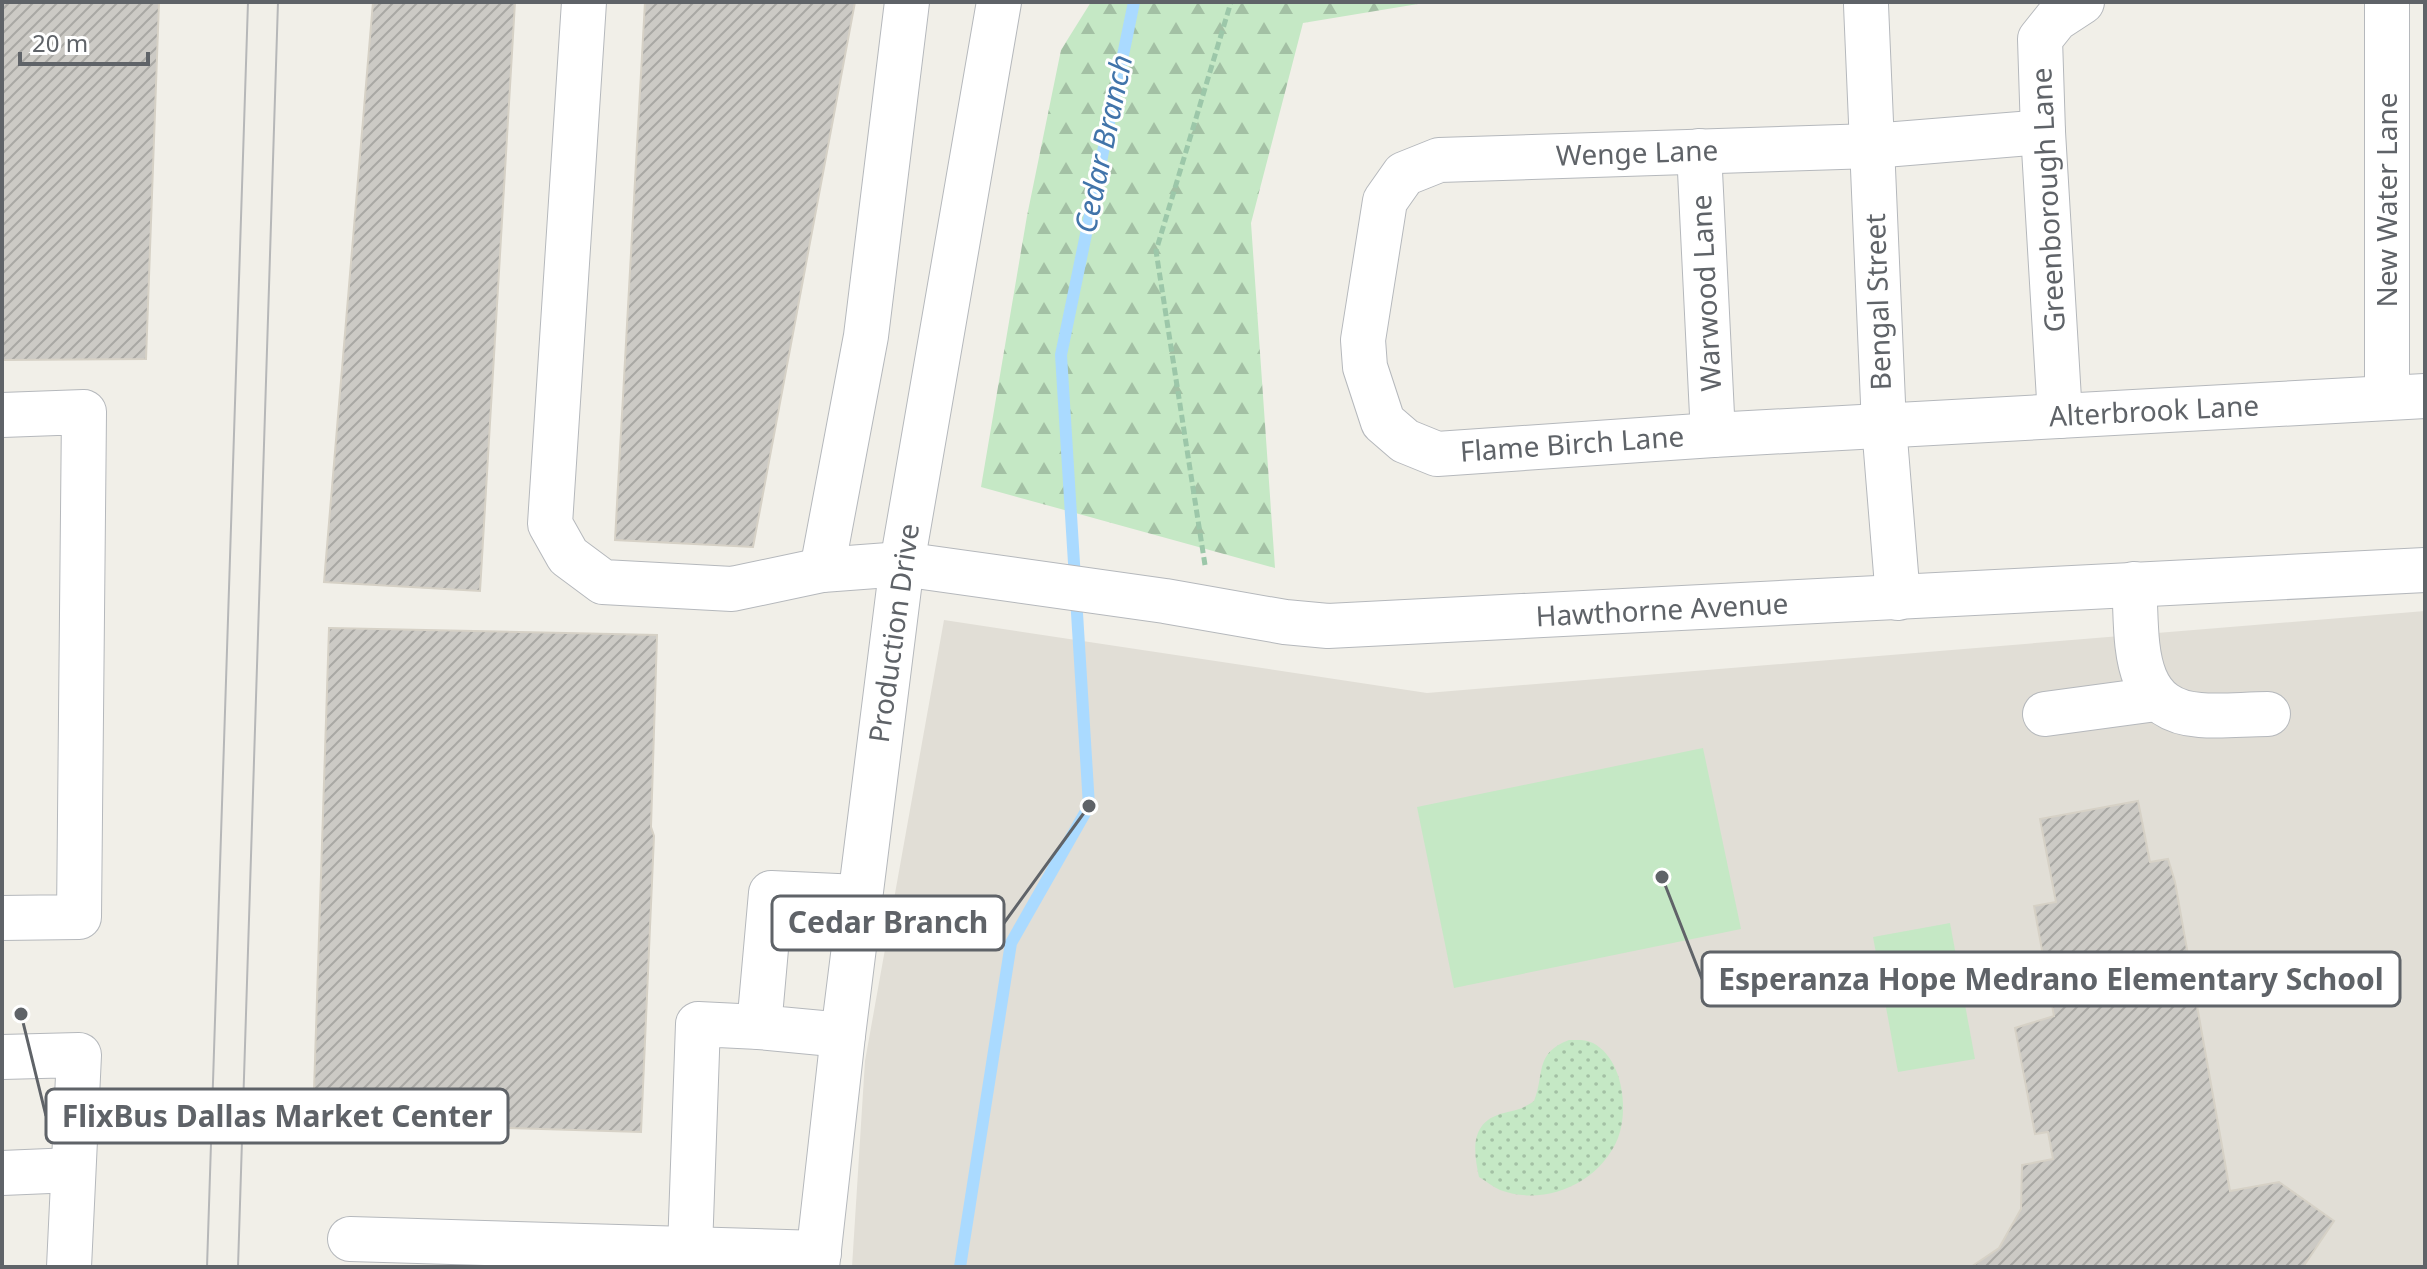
<svg xmlns="http://www.w3.org/2000/svg" width="2427" height="1269" font-family="'Noto Sans',sans-serif">
  <defs>
    <pattern id="forest-firs" width="22" height="20" patternUnits="userSpaceOnUse" patternTransform="scale(2)"><rect width="22" height="20" fill="#c5e8c5"/><path d="M5 1l3.5 6h-7zM16 11l3.5 6h-7z" fill="#a3c0a4"/></pattern>
    <pattern id="park-dots" width="8" height="8" patternUnits="userSpaceOnUse" patternTransform="scale(2)"><rect width="8" height="8" fill="#c5e8c5"/><path d="M2 2h.1M6 6h.1" fill="none" stroke="#a3c0a4" stroke-width="1.8" stroke-linecap="round"/></pattern>
    <pattern id="building-hatch" width="6" height="6" patternUnits="userSpaceOnUse" patternTransform="scale(2)"><rect width="6" height="6" fill="#cccac5"/><path d="M-1 1l2-2M0 6l6-6M5 7l2-2" fill="none" stroke="#a9a8a4"/></pattern>
  </defs>
  <rect width="100%" height="100%" fill="#f1efe8"/>
  <polygon fill="#e1ded6" points="2425,611 2425,1267 852,1267 865,1061 944,620 1427,693"/>
  <g fill="#c5e8c5">
    <polygon points="1703,748 1741,929 1454,988 1417,807"/>
    <polygon points="1950,923 1975,1059 1898,1072 1873,937"/>
  </g>
  <polygon fill="url(#forest-firs)" points="1091,2 1430,2 1303,23 1251,223 1275,568 981,487 1027,216 1061,50"/>
  <path fill="url(#park-dots)" d="M1569 1040C1577 1040 1585 1039 1593 1043 1623 1059 1629 1109 1618 1138 1600 1183 1545 1207 1500 1190 1493 1187 1486 1181 1479 1177 1473 1150 1470 1121 1504 1113 1519 1109 1522 1109 1534 1101 1545 1074 1534 1053 1569 1040Z"/>
  <g fill="none" stroke-linecap="round" stroke-linejoin="round">
    <g stroke="#aadaff" stroke-width="12">
      <polyline points="1075,579 1061,355 1134,2"/>
      <polyline points="960,1267 1011,943 1089,806 1076,597"/>
    </g>
  </g>
  <g fill="url(#building-hatch)" stroke="#d6d1c6" stroke-width="2">
    <polygon points="2,2 159,2 146,359 2,360"/>
    <polygon points="373,2 515,2 480,591 324,582"/>
    <polygon points="645,2 855,2 753,547 615,540"/>
    <polygon points="329,628 657,635 651,827 654,836 641,1132 313,1122"/>
    <polygon points="2138,801 2150,862 2168,859 2175,882 2230,1191 2279,1182 2334,1221 2303,1267 1971,1267 1999,1248 2021,1209 2022,1165 2053,1159 2048,1132 2035,1134 2015,1028 2054,1016 2034,906 2056,902 2040,819"/>
  </g>
  <g fill="none" stroke-linecap="round" stroke-linejoin="round">
    <g stroke="#b5b8bc" stroke-width="46">
      <g id="minor">
        <polyline points="584,2 550,524 568,556 603,582 732,589 822,570 902,564 1165,601 1285,622 1328,626 2425,570"/>
        <polyline points="1866,5 1884,426 1898,598"/>
        <polyline points="2043,132 1872,146 1439,160 1404,174 1385,201 1363,340 1365,367 1383,422 1405,441 1437,454 1713,435 2425,396"/>
        <polyline points="1699,151 1713,435"/>
        <polyline points="2387,398 2387,2"/>
        <polyline points="2,415 84,412 79,917 2,918"/>
        <polyline points="2060,416 2043,132 2040,39 2056,19 2082,2"/>
        <polyline points="822,570 866,336 907,2"/>
        <path d="M2134 584C2138 637 2128 710 2200 715 2222 717 2245 714 2268 714"/>
        <polyline points="2045,714 2156,699"/>
        <polyline points="843,1035 759,1027 771,893 859,897"/>
        <polyline points="2,1057 79,1055 69,1267"/>
        <polyline points="2,1173 73,1170"/>
        <polyline points="350,1239 819,1253"/>
        <polyline points="690,1249 698,1024 759,1027"/>
        <polyline points="817,1267 843,1035 902,564 999,2"/>
      </g>
    </g>
    <polyline stroke="#9cc7a9" stroke-width="5" stroke-dasharray="8 4" stroke-linecap="butt" points="1205,565 1156,251 1231,2"/>
    <use href="#minor" stroke="#fff" stroke-width="44"/>
    <g stroke="#b6b7b8" stroke-width="2">
      <polyline points="207,1267 248,2"/>
      <polyline points="238,1267 278,2"/>
    </g>
  </g>
  <g text-anchor="middle" stroke-width="6" stroke-linejoin="round" paint-order="stroke">
    <g font-size="28" fill="#5f6368" stroke="#fff">
      <text transform="translate(1637 153) rotate(-2)" y="10">Wenge Lane</text>
      <text transform="translate(2048 200) rotate(-93)" y="10">Greenborough Lane</text>
      <text transform="translate(2387 200) rotate(-90)" y="10">New Water Lane</text>
      <text transform="translate(1706 293) rotate(-93)" y="10">Warwood Lane</text>
      <text transform="translate(1878 302) rotate(-92)" y="10">Bengal Street</text>
      <text transform="translate(2154 411) rotate(-3)" y="10">Alterbrook Lane</text>
      <text transform="translate(1572 444) rotate(-4)" y="10">Flame Birch Lane</text>
      <text transform="translate(1662 610) rotate(-3)" y="10">Hawthorne Avenue</text>
      <text transform="translate(894 633) rotate(-82)" y="10">Production Drive</text>
    </g>
    <g font-size="30" font-style="italic" fill="#4174aa" stroke="#fff">
      <text transform="translate(1104 144) rotate(-78)" y="10">Cedar Branch</text>
    </g>
  </g>
  <path fill="none" stroke="#5f6368" stroke-width="3" d="M1089 806L1004 923M1662 877L1702 979M21 1014L46 1116"/>
  <g fill="#5f6368" stroke="#fff" stroke-width="3">
    <circle cx="1089" cy="806" r="8"/>
    <circle cx="1662" cy="877" r="8"/>
    <circle cx="21" cy="1014" r="8"/>
  </g>
  <g fill="#fff" stroke="#5f6368" stroke-width="3">
    <rect x="772" y="896" width="232" height="54" rx="8"/>
    <rect x="1702" y="952" width="698" height="54" rx="8"/>
    <rect x="46" y="1089" width="462" height="54" rx="8"/>
  </g>
  <g font-size="30" text-anchor="middle" font-weight="bold" fill="#5f6368">
    <text x="888" y="933">Cedar Branch</text>
    <text x="2051" y="990">Esperanza Hope Medrano Elementary School</text>
    <text x="277" y="1127">FlixBus Dallas Market Center</text>
  </g>
  <rect width="2427" height="1269" fill="none" stroke="#5f6368" stroke-width="8"/>
  <path d="M20 52v12h128v-12" fill="none" stroke="#5f6368" stroke-width="4"/>
  <text x="32" y="52" font-size="24" fill="#5f6368" stroke="#ffffff" stroke-width="6" paint-order="stroke">20 m</text>
</svg>
